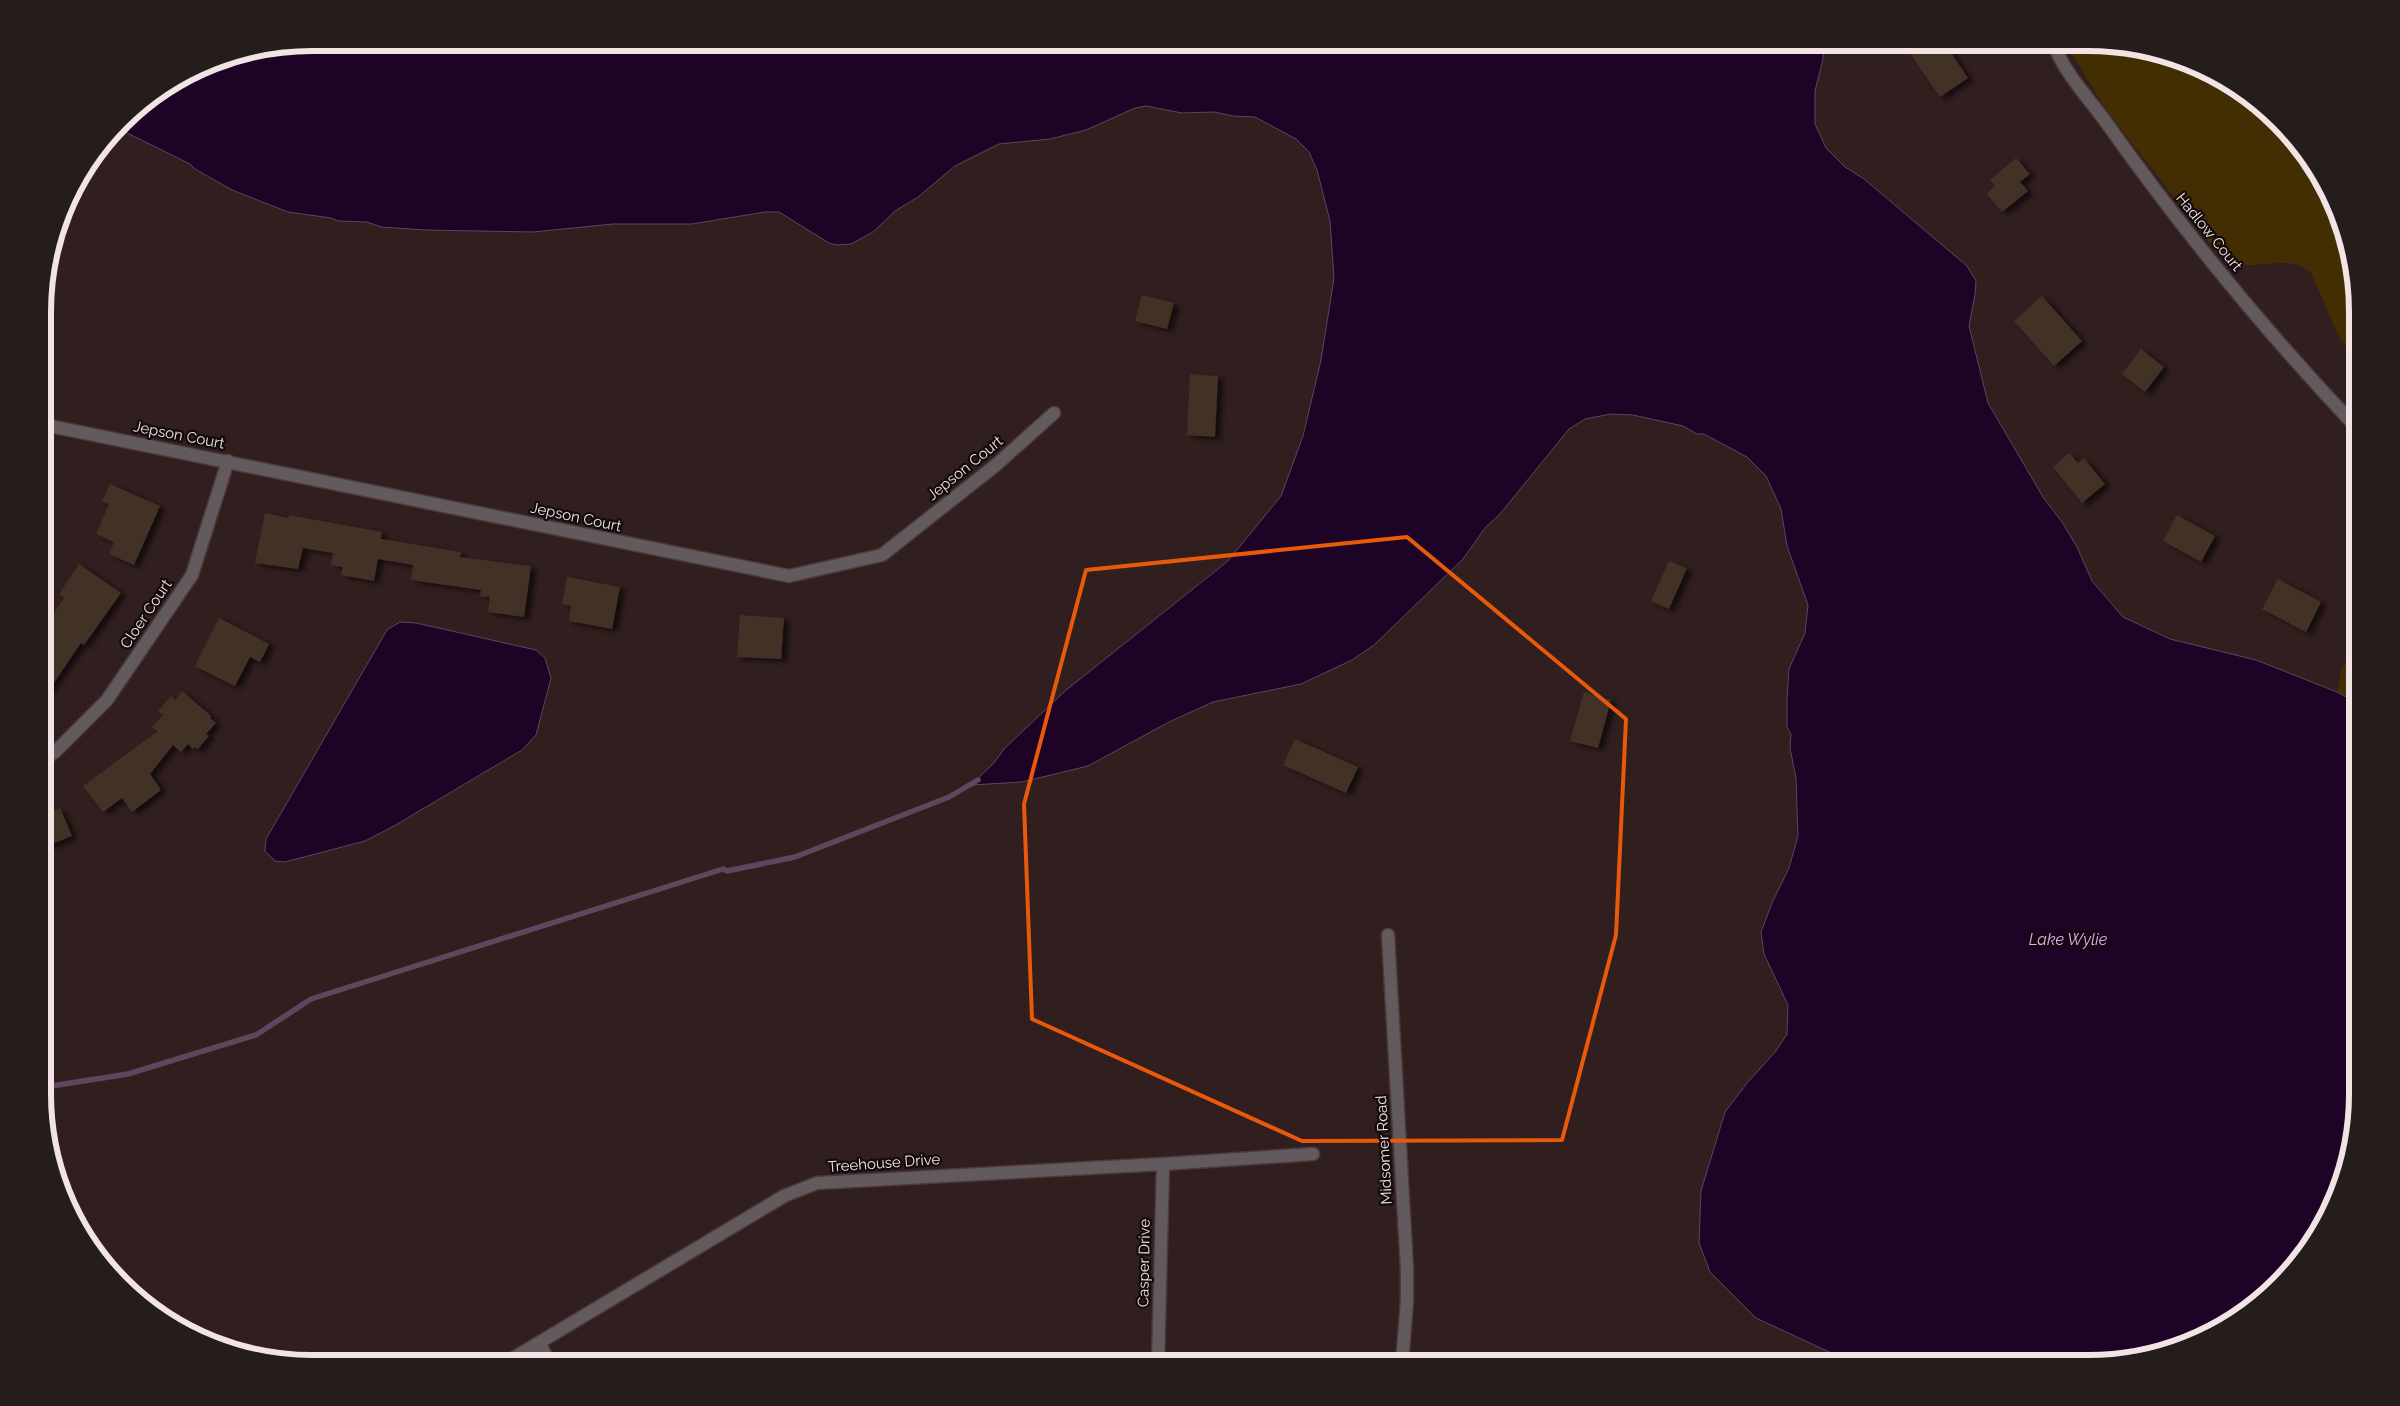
<svg xmlns="http://www.w3.org/2000/svg" width="2400" height="1406" font-family="Raleway,sans-serif">
  <defs>
    <filter id="shadow"><feDropShadow dx="5.5" dy="3" stdDeviation="2.5" flood-color="#0009"/></filter>
  </defs>
  <rect width="100%" height="100%" fill="#311e1f"/>
  <g fill="#432e04">
    <path d="M2067 43H2088L2158 52 2223 79 2278 121 2321 177 2343 226 2357 294V357L2340 339 2311 273C2288 250 2248 277 2221 258L2107 111 2070 51Z"/>
    <polygon points="2357,650 2357,703 2337,692 2342,667"/>
  </g>
  <g fill="#1d0325" stroke="#5d465e">
    <polygon points="312,43 1824,43 1823,59 1815,91 1815,124 1826,148 1845,167 1864,179 1967,266 1976,281 1975,295 1969,326 1988,403 2043,497 2062,522 2077,547 2092,581 2123,617 2170,639 2256,660 2337,692 2357,703 2357,1111 2348,1164 2321,1229 2278,1285 2223,1327 2158,1354 2105,1363 1853,1363 1756,1318 1710,1272 1699,1243 1701,1191 1725,1112 1748,1082 1776,1051 1787,1034 1788,1005 1764,954 1761,932 1772,903 1789,868 1798,836 1796,778 1790,748 1791,734 1787,727 1787,698 1789,669 1805,633 1808,605 1787,546 1781,509 1766,476 1747,457 1704,434 1697,434 1683,426 1633,415 1611,414 1585,419 1569,429 1500,514 1485,528 1463,559 1374,645 1352,660 1301,684 1213,702 1169,722 1088,766 1022,782 971,785 994,763 1004,749 1065,691 1228,561 1281,496 1303,436 1321,360 1334,278 1330,221 1317,170 1309,152 1296,139 1255,117 1233,116 1214,112 1182,113 1146,106 1135,108 1086,130 1050,139 999,144 955,166 918,197 895,211 873,232 851,244 836,245 829,243 779,212 765,212 692,224 613,224 533,232 425,230 381,227 367,222 338,221 331,218 288,212 232,190 195,169 190,164 119,129 134,110 209,63"/>
    <polygon points="400,622 416,623 536,650 545,658 551,678 536,735 522,750 394,826 365,841 285,862 275,861 265,851 266,839 387,630"/>
  </g>
  <g fill="none" stroke-linecap="round" stroke-linejoin="round">
    <polyline stroke="#5d465e" stroke-width="5.5" points="45,1087 128,1074 256,1035 311,999 723,869 727,871 795,857 949,797 978,780"/>
  </g>
  <g fill="#433128" filter="url(#shadow)">
    <polygon points="1923,42 1944,42 1968,78 1940,97 1909,52"/>
    <polygon points="2016,158 2030,174 2020,182 2028,191 2002,212 1987,194 1995,186 1990,180"/>
    <polygon points="1142,295 1174,303 1167,329 1135,321"/>
    <polygon points="2042,296 2082,341 2054,366 2014,321"/>
    <polygon points="2141,349 2164,367 2145,392 2122,374"/>
    <polygon points="1190,374 1218,376 1215,437 1187,435"/>
    <polygon points="2069,453 2078,463 2084,458 2105,484 2082,503 2053,467"/>
    <polygon points="110,484 160,506 134,565 109,554 114,542 96,534 109,504 102,501"/>
    <polygon points="265,513 288,518 289,515 382,532 381,539 461,552 460,557 531,566 524,617 488,612 490,597 480,596 481,590 411,580 413,565 378,559 374,581 341,575 343,567 331,565 333,553 303,548 298,569 255,563"/>
    <polygon points="2177,515 2215,536 2201,562 2163,541"/>
    <polygon points="1669,561 1687,568 1669,609 1651,601"/>
    <polygon points="79,564 121,593 84,645 81,643 45,696 45,627 64,598 59,594"/>
    <polygon points="567,577 620,587 612,629 569,621 571,606 562,604"/>
    <polygon points="2278,579 2321,602 2306,632 2262,609"/>
    <polygon points="740,615 784,618 781,659 737,657"/>
    <polygon points="219,618 269,644 260,662 250,657 235,686 195,666"/>
    <polygon points="182,691 211,716 210,718 216,723 206,734 209,736 198,749 195,747 193,749 188,744 181,752 173,745 150,774 161,790 132,812 122,798 103,812 83,786 158,731 152,727 163,715 158,711 171,696 175,700"/>
    <polygon points="1584,692 1611,700 1598,748 1570,741"/>
    <polygon points="1295,739 1358,767 1346,793 1283,765"/>
    <polygon points="60,808 72,836 45,847 45,814"/>
  </g>
  <g fill="none" stroke-linecap="round" stroke-linejoin="round">
    <g stroke="#4c3a3b" stroke-width="15">
      <g id="street">
        <path d="M2054 43C2060 67 2088 98 2103 118 2180 227 2265 331 2357 428"/>
        <polyline points="45,425 789,576 882,555 996,465 1054,413"/>
        <polyline points="45,758 55,752 107,700 192,575 228,461"/>
        <polyline points="1388,935 1407,1269 1407,1301 1402,1363"/>
        <polyline points="539,1343 550,1363"/>
        <polyline points="505,1363 784,1196 817,1183 1163,1164 1313,1154"/>
        <polyline points="1158,1363 1163,1164"/>
      </g>
    </g>
    <use href="#street" stroke="#635a5e" stroke-width="12"/>
  </g>
  <path fill="none" stroke="#e8590c" stroke-width="4" stroke-linejoin="round" d="M1407 537 1626 719 1616 935 1562 1140 1302 1141 1032 1019 1024 804 1086 570Z"/>
  <g text-anchor="middle" stroke-width="4.5" stroke-linejoin="round" paint-order="stroke">
    <g font-size="15" fill="#f2e4e4" stroke="#130b0b">
      <text transform="translate(2209 232) rotate(51)" y="5">Hadlow Court</text>
      <text transform="translate(179 435) rotate(11)" y="5">Jepson Court</text>
      <text transform="translate(965 468) rotate(-39)" y="5">Jepson Court</text>
      <text transform="translate(576 517) rotate(12)" y="5">Jepson Court</text>
      <text transform="translate(146 614) rotate(-56)" y="5">Cloer Court</text>
      <text transform="translate(1384 1150) rotate(-93)" y="5">Midsomer Road</text>
      <text transform="translate(884 1163) rotate(-4)" y="5">Treehouse Drive</text>
      <text transform="translate(1144 1263) rotate(-89)" y="5">Casper Drive</text>
    </g>
    <g font-size="16" font-style="italic" fill="#e6adfc" stroke="#130b0b">
      <text x="2068" y="945">Lake Wylie</text>
    </g>
  </g>
  <path d="M0 0H2400V1406H0ZM312 51H2088A261 261 0 0 1 2349 312V1094A261 261 0 0 1 2088 1355H312A261 261 0 0 1 51 1094V312A261 261 0 0 1 312 51Z" fill="#251c1c" fill-rule="evenodd"/>
  <path fill="none" stroke="#f2e4e4" stroke-width="6" d="M312 51H2088A261 261 0 0 1 2349 312V1094A261 261 0 0 1 2088 1355H312A261 261 0 0 1 51 1094V312A261 261 0 0 1 312 51Z"/>
</svg>
